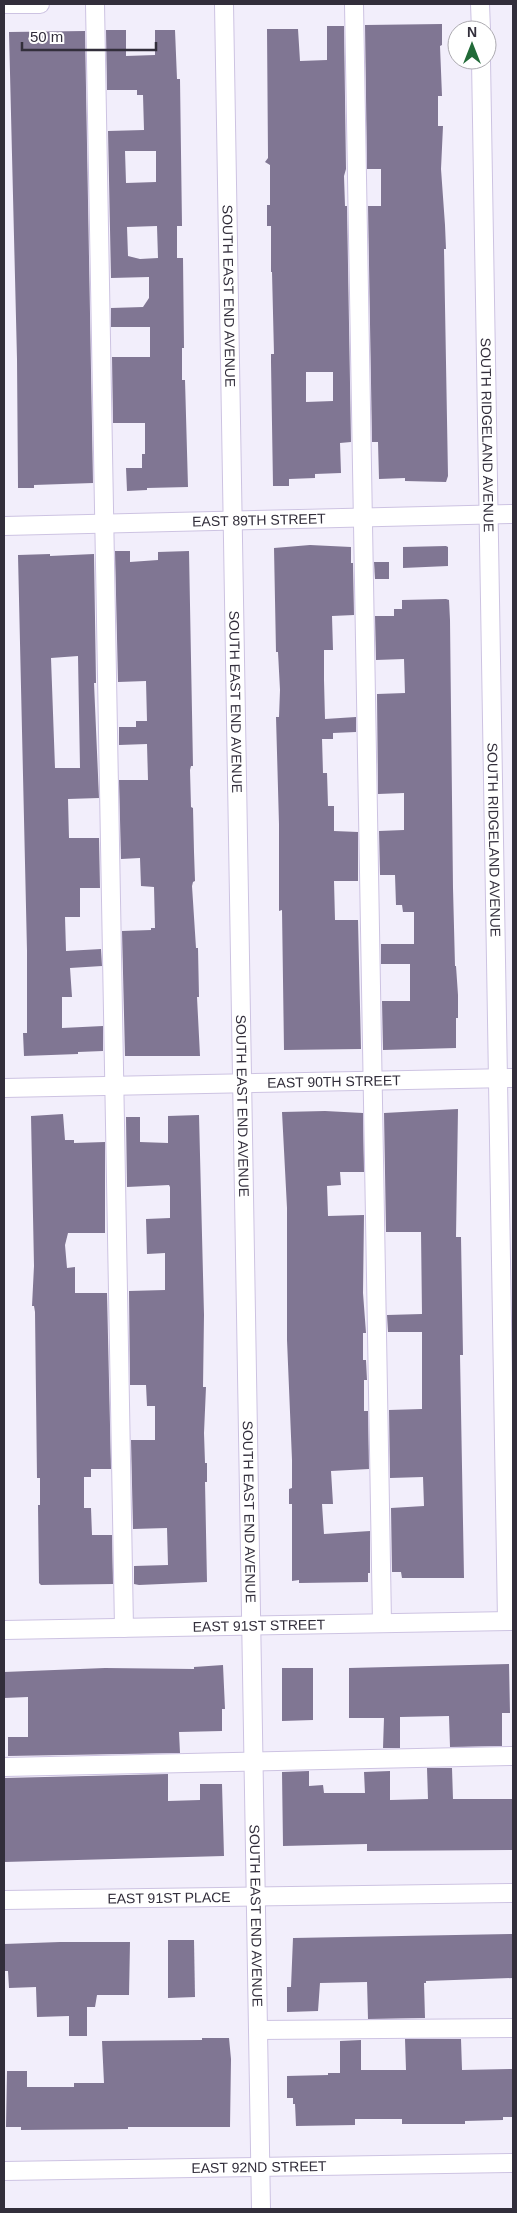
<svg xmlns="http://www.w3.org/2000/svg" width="517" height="2213" font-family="Arial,sans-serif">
  <rect width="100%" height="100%" fill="#f2eefb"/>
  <g fill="#807693" fill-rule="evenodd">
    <polygon points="442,24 442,45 440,46 442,96 438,96 438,126 443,126 441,169 445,225 446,249 444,249 448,476 446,482 405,481 405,478 379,479 378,442 372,442 368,206 381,206 381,169 367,169 365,25"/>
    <path d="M327 26H344L346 169 344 176 345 206H347L351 442 340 443 341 473 315 474V478L289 479V486H273L271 362V354H274L272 272H271V226H267V205H270V165L265 162 268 158 267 29H298L300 61 327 60ZM306 372H333V401L306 402Z"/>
    <path d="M106 30H126V56L155 55V30H175L177 79H180L182 226H177V258H183L184 348H182V380H185L188 487 147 488V490L127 491 126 468H142V454H145V423H113L112 357H150V327H111V308L143 307 149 298V277L111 278 108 131 144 130 143 95H137V90H107ZM125 151H156V182L126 183ZM157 226 158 258 140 259 128 256 127 227Z"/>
    <polygon points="85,31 93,483 34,485 34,488 18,488 17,359 9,32"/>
    <polygon points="310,545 351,547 351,563 353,563 354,615 332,616 333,650 324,650 324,680 325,719 356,717 356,732 333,733 333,739 322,739 323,773 327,773 328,806 334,806 334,831 358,832 358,881 334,881 335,920 358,920 361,1049 284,1050 282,910 279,911 279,824 276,717 279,717 280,690 278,652 276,652 274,548"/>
    <polygon points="446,546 448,547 448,566 403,568 403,547"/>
    <polygon points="115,551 130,551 130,562 158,560 158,552 189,551 193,766 191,766 190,770 191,807 193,808 194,852 195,881 193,882 192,886 196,948 198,948 199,997 197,997 200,1056 125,1056 122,931 151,930 151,928 155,928 154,887 141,886 140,858 121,859 119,780 148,780 147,744 119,745 119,727 136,727 136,721 147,721 146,681 118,682"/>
    <path d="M50 554V556L94 554 96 683H94L99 798 68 799 69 838H99L100 888H80V917H65L66 951 101 949 102 966 70 968 72 997H62V1028L103 1026V1051L78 1052V1054L24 1056 23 1033H27V951L18 555ZM78 656 80 768H55L51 658Z"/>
    <polygon points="374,562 389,562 389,579 375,579"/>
    <polygon points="446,599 449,600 450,620 453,888 455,966 456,966 458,995 458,1018 456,1018 456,1048 383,1050 382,1001 410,1001 410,964 381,964 381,944 414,944 414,912 403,912 402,905 396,905 395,875 380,875 379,831 404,830 404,793 378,794 377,694 405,693 404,659 376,660 375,616 394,616 394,609 402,609 402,600"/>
    <polygon points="458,1109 456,1237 461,1237 463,1355 460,1355 464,1578 402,1578 401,1572 392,1572 391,1508 424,1506 423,1477 390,1478 389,1410 422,1409 422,1332 388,1332 387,1315 422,1314 421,1232 386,1232 384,1113"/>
    <polygon points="325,1111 363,1113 364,1172 340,1172 341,1185 327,1186 328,1216 364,1215 363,1293 366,1333 363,1333 363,1360 366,1360 367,1380 364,1380 364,1411 368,1411 369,1469 331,1471 333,1504 322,1504 324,1534 370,1531 370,1573 368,1573 368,1582 299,1583 299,1580 292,1581 292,1504 289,1504 289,1489 292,1488 292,1460 287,1340 287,1208 282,1112"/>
    <polygon points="63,1114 65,1140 74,1140 74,1143 105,1142 105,1233 68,1233 65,1245 67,1268 75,1267 75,1293 107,1293 111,1469 91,1469 91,1477 84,1477 84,1508 91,1508 92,1535 112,1535 113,1584 41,1585 39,1583 38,1505 40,1505 40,1478 37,1478 35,1312 34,1306 32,1306 34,1266 31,1116"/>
    <polygon points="199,1115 204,1315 203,1387 206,1387 204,1433 205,1463 207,1463 207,1482 205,1482 207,1582 139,1585 134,1584 134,1566 168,1565 167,1528 133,1529 131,1440 155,1440 155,1406 147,1406 146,1385 130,1385 129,1291 165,1290 165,1253 147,1254 146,1219 170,1218 170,1187 169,1185 127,1187 126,1117 140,1117 140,1142 168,1143 168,1116"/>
    <polygon points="509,1664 510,1713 502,1713 502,1746 450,1747 449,1716 400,1717 400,1748 383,1748 384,1718 349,1718 349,1668"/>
    <polygon points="223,1665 225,1709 222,1709 222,1731 179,1732 180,1753 8,1756 8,1737 28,1737 28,1697 4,1698 4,1672 105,1668 194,1669 194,1667"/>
    <polygon points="282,1668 313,1668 313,1720 282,1721"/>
    <polygon points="427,1768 452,1768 453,1799 513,1799 513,1850 367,1851 367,1844 283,1846 282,1772 309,1771 309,1786 323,1785 324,1793 365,1793 364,1772 390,1771 390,1800 428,1799"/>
    <polygon points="168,1774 168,1801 200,1800 200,1784 222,1784 224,1856 4,1862 4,1778"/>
    <polygon points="513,1934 513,1978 426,1981 426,1983 424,1983 425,2018 368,2019 367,1982 320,1983 318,2011 287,2012 287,1987 291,1987 293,1938"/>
    <polygon points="168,1940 194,1940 195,1997 168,1998"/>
    <polygon points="60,1942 130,1942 129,1995 97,1995 95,2007 87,2007 87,2036 69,2036 69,2016 37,2017 36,1987 9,1988 8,1971 5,1971 4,1944"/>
    <polygon points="202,2038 229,2038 231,2059 230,2127 128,2127 128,2129 21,2130 21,2127 6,2127 7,2071 27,2071 27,2087 74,2087 74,2083 104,2083 102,2041 202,2040"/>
    <polygon points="405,2039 461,2039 462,2070 513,2069 513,2117 503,2117 503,2120 465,2121 465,2124 402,2124 402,2119 355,2119 355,2125 296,2126 295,2104 293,2104 293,2098 287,2098 287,2076 328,2075 328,2073 340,2073 340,2041 361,2040 361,2070 406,2070"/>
  </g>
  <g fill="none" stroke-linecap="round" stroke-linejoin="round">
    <g stroke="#cdc3e2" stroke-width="20">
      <g id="minor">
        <polyline points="4,4 40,4"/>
        <polyline points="95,4 124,1628"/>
        <path id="s1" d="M224 4 261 2209"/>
        <polyline points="354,4 382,1623"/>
        <polyline points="480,4 481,30"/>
        <path id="s2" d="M481 60 507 1621"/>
        <path id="s3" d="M4 526 513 514"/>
        <path id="s4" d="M4 1088 513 1078"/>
        <path id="s5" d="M4 1630 513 1621"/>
        <polyline points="4,1767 513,1756"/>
        <path id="s6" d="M4 1900 513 1893"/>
        <polyline points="258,2030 513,2028"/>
        <path id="s7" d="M4 2171 513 2163"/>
      </g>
    </g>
    <use href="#minor" stroke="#fff" stroke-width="18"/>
  </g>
  <g text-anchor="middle" stroke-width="4.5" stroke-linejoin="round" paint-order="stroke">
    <g font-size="14" fill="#322e3b" stroke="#fff">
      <text dy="5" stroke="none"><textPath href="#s1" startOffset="292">SOUTH EAST END AVENUE</textPath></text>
      <text dy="5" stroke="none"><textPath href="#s2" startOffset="375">SOUTH RIDGELAND AVENUE</textPath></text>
      <text dy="5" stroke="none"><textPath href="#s3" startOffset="255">EAST 89TH STREET</textPath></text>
      <text dy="5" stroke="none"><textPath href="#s1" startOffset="698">SOUTH EAST END AVENUE</textPath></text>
      <text dy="5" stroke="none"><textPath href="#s2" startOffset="780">SOUTH RIDGELAND AVENUE</textPath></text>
      <text dy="5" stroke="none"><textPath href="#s4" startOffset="330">EAST 90TH STREET</textPath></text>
      <text dy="5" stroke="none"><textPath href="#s1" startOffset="1102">SOUTH EAST END AVENUE</textPath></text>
      <text dy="5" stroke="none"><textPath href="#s1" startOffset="1508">SOUTH EAST END AVENUE</textPath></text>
      <text dy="5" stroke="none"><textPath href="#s5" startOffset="255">EAST 91ST STREET</textPath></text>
      <text dy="5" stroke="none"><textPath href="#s6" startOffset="165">EAST 91ST PLACE</textPath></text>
      <text dy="5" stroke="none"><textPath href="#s1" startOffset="1912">SOUTH EAST END AVENUE</textPath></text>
      <text dy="5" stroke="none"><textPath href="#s7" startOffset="255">EAST 92ND STREET</textPath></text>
    </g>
  </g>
  <rect width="517" height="2213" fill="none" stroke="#322e3b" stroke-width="10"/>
  <g transform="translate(472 45)"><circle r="24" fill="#ffffff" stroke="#adabb1"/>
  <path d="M0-4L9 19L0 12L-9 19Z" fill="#216a38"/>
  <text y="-8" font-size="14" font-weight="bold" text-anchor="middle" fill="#322e3b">N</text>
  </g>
  <path d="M22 42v8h134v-8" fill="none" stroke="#322e3b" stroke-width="2.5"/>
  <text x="30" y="42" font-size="15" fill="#322e3b" stroke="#ffffff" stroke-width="4" paint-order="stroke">50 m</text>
</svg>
